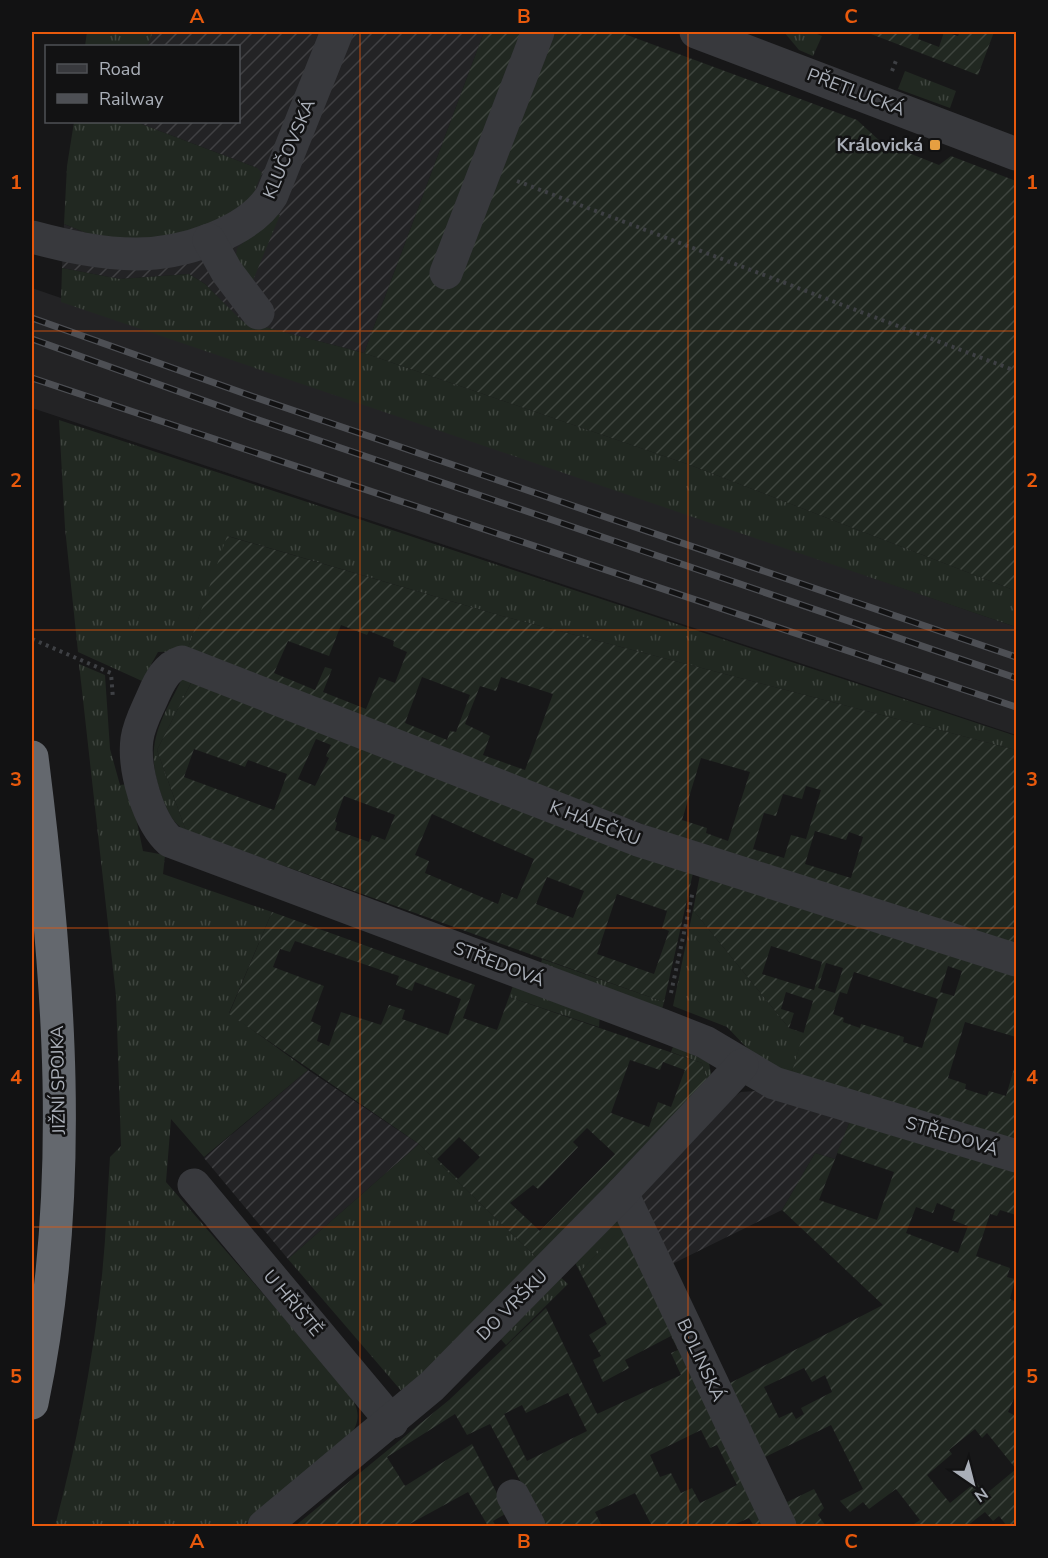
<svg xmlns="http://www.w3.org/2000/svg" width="1048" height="1558" font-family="'Nunito Sans',sans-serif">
  <defs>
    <pattern id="industrial-furrows" width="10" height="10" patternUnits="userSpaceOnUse" patternTransform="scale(1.5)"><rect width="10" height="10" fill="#232325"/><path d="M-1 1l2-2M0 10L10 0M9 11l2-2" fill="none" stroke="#404043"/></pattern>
    <pattern id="grass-tufts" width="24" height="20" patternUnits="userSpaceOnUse" patternTransform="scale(1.5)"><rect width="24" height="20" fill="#212821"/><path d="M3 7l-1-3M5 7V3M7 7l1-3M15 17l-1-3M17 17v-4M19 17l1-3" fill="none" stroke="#3f453f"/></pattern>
    <pattern id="garden-furrows" width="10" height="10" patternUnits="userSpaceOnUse" patternTransform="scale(1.5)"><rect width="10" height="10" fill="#212821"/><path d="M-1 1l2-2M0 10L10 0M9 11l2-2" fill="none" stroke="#3f453f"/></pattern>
  </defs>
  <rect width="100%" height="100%" fill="#171718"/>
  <polygon fill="#232325" points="32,288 1016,627 1016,735 32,408"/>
  <g fill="url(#industrial-furrows)">
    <polygon points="138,32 484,32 364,353 241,321 205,284 189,274 120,279 62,268 64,224 99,238 257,168 136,122 238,122 238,46 132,46"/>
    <polygon points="308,1070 419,1144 288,1259 204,1158"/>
    <polygon points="756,1091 850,1121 835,1159 815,1153 782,1210 668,1266 635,1200 736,1095 741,1092"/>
  </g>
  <g fill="url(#grass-tufts)">
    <polygon points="87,32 153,32 147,46 85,46"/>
    <polygon points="784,32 812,32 822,36 813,56 799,50"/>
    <polygon points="905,71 956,91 950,108 898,89"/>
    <polygon points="74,122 136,122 257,168 262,173 252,197 232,217 165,238 99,238 64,224 67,166"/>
    <polygon points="276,214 280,215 251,285 236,256 237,248"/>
    <polygon points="62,268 120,279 189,274 205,284 242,321 364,353 690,465 1016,591 1016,627 61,302"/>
    <polygon points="59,420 1016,736 1016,750 502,616 228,536 187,651 158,652 142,681 78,652 65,528"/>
    <path d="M79 664 105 675 110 749 120 785 129 784 143 851 165 855 163 874 272 912 229 1013 308 1070 204 1157 171 1119 166 1182 346 1389C359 1407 363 1420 348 1438L243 1526H55C76 1447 92 1366 101 1284 106 1242 107 1199 110 1157L121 1146 116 996Z"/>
    <path d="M183 677 192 681 157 750 186 831C171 822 167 810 161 794 143 744 161 721 183 677Z"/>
    <polygon points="693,910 789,1028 804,1033 791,1075 748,1049 727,1027 673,1006"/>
    <polygon points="542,959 664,1002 661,1013 540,968"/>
    <polygon points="515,980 600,1011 599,1027 509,997"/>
    <polygon points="674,1044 709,1063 712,1079 707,1080 702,1063 671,1052"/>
    <polygon points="419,1144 537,1258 404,1394 288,1259"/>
    <polygon points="619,1222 623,1227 580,1272 573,1259 612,1223"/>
    <polygon points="558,1275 568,1284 506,1345 498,1336"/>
  </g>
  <g fill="url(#garden-furrows)" fill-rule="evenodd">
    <polygon points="484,32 619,32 857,120 881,142 939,165 951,156 1016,181 1016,591 690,465 364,353"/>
    <polygon points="872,32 920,32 918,39 939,47 944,32 958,36 960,32 994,32 978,75 871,34"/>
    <path d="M227 536 502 616 1016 750V916L1013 928 1016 930V945L724 855 187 651ZM341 625 367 635 369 631 394 641 393 646 407 652 395 683 379 677 366 709 323 692 332 669 325 667 315 690 274 673 288 641 329 656ZM422 677 470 695 456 732 450 731 447 740 405 723ZM501 677 553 694 525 770 483 755 490 736 465 724 480 686 496 691ZM701 758 750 772 728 841 706 833 707 828 682 820ZM806 786 821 790 806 839 791 835 784 858 753 849 764 813 776 816 783 794 802 799ZM815 831 846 840 849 832 863 837 851 878 805 864Z"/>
    <path d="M192 681 693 873 664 1002 186 831 157 750ZM316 739 331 745 326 756 329 758 315 786 298 779ZM194 749 245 767 248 760 287 774 274 810 184 777ZM344 796 395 815 385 840 372 835 369 842 335 830 337 823 335 821ZM432 814 534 859 517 899 502 893 498 904 425 873 429 861 415 855ZM547 877 584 891 573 918 536 904ZM617 894 667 911 662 928 669 931 654 974 597 954Z"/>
    <path d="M700 875 1016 972V1037L965 1022 948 1078 966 1084 965 1089 987 1096 989 1091 1006 1096 1016 1062V1145L791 1075 813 1001 786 992 781 1009 794 1013 789 1028 693 910ZM771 946 822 962 814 990 762 974ZM826 963 843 968 835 993 818 988ZM948 966 962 971 954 996 940 992ZM854 972 938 999 922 1048 903 1042 904 1037 861 1024 860 1028 843 1022 844 1018 833 1014 840 992 847 994Z"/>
    <path d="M272 912 475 985 463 1018 497 1030 509 997 702 1063 707 1080 537 1258 419 1144 229 1014ZM295 941 399 976 396 985 412 991 415 982 461 999 448 1035 402 1019 405 1010 389 1005 381 1025 341 1012 329 1046 317 1041 321 1026 311 1021 324 986 273 967 280 949 290 952ZM630 1060 660 1070 663 1062 685 1070 671 1107 658 1102 649 1127 611 1113ZM587 1128 615 1154 540 1231 510 1203 533 1185 538 1189 578 1147 573 1142ZM459 1137 480 1157 458 1179 437 1159Z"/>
    <path d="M850 1121 1016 1172V1215L1000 1210 997 1216 990 1214 976 1256 1010 1268 1007 1277 1015 1279 1010 1299 1016 1302V1394L1008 1412 1016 1416V1526H1007L999 1516 993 1521 985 1512 967 1526H911L920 1520 896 1489 869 1509 863 1502 850 1512 840 1501 863 1489 831 1425 761 1459 726 1385 883 1305 782 1210 815 1153 835 1159 819 1200 877 1220 894 1172 837 1153ZM937 1203 955 1210 952 1220 968 1226 958 1253 906 1233 916 1207 933 1213ZM804 1368 812 1382 825 1375 832 1392 801 1408 804 1414 796 1419 792 1412 779 1418 764 1387ZM975 1429 982 1438 987 1433 1016 1469 986 1494 976 1482 950 1503 927 1475 952 1454 949 1450Z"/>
    <path d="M623 1226 766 1526H754L749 1518 731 1526H652L635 1493 595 1512 602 1526H544L490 1424 467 1435 455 1414 387 1457 405 1486 472 1444 507 1513 493 1521 496 1526H488L468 1492 406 1526H295L449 1400 546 1308 597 1414 681 1375 671 1353 678 1350 671 1336 625 1360 629 1368 603 1382 593 1360 601 1356 589 1335 607 1324 580 1272ZM568 1393 587 1431 527 1461 504 1414 522 1405 526 1413ZM701 1430 710 1448 717 1445 737 1485 700 1503 692 1488 681 1493 671 1473 660 1477 650 1455Z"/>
    <polygon points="779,1486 787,1502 814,1489 824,1508 818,1515 826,1526 794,1526"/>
  </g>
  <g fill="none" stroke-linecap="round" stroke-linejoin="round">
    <g stroke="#3e4044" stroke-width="4" stroke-dasharray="3 4.5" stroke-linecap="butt">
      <polyline points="892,71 897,58"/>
      <polyline points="517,181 1016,371"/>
      <polyline points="32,639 111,673 113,699"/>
      <polyline points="671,993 693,891"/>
    </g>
    <g stroke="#38393d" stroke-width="33">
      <polyline points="696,32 1016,154"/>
      <path d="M32 237C66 246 101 254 136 254 181 254 248 234 272 195L337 32"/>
      <polyline points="209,240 227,272 258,313"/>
      <polyline points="446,273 538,32"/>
      <path d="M1016 960 638 840 182 662C166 667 159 682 153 696 147 710 139 724 137 739 133 768 148 822 170 841L664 1026 705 1042 774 1083 1016 1156"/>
      <polyline points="194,1185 392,1422"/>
      <polyline points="622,1193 780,1526"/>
      <polyline points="513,1496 529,1526"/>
      <polyline points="264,1526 432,1386 622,1193 742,1065"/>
    </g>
    <path stroke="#64686e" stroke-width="33" d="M32 757C59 971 77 1190 32 1403"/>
    <g stroke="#4d4f54" stroke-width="7">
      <g id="rail">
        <polyline points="32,318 257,398 1016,657"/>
        <polyline points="32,339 250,417 1016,678"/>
        <polyline points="32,378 1016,707"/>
      </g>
    </g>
    <use href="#rail" stroke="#121213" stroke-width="4.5" stroke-dasharray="14" stroke-linecap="butt"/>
  </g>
  <path fill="none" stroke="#e8590c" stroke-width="1.5" stroke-opacity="0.55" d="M360 32V1526M688 32V1526M32 331H1016M32 630H1016M32 928H1016M32 1227H1016"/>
  <rect fill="#e69f41" stroke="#121213" stroke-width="2" x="929" y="139" width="12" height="12" rx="3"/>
  <g text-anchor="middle" stroke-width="5" stroke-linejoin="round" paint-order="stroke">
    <g font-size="18" fill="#aaafb8" stroke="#121213">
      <text transform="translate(856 92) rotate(21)" y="6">PŘETLUCKÁ</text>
      <text transform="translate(289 149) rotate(-67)" y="6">KLUČOVSKÁ</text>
      <text transform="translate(595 823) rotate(21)" y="6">K HÁJEČKU</text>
      <text transform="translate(499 964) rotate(21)" y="6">STŘEDOVÁ</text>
      <text transform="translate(58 1080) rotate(-91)" y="6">JIŽNÍ SPOJKA</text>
      <text transform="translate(952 1136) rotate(17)" y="6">STŘEDOVÁ</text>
      <text transform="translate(293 1303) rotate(50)" y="6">U HŘIŠTĚ</text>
      <text transform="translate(512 1305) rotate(-45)" y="6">DO VRŠKU</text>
      <text transform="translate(701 1360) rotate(65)" y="6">BOLINSKÁ</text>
    </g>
    <g font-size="18" font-weight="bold" fill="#aaafb8" stroke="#121213" text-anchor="end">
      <text x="923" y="151">Královická</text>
    </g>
  </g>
  <rect width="1048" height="1558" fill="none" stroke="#121213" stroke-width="66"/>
  <rect x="45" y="45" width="195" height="78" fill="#121213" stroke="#4f5155" stroke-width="1.5"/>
  <rect x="57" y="64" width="30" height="9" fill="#38393d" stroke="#4f5155" stroke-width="1.5"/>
  <text x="99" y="75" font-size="18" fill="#aaafb8">Road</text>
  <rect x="57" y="94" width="30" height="9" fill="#4d4f54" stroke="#4f5155" stroke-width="1.5"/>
  <text x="99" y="105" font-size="18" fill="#aaafb8">Railway</text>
  <g transform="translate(973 1483) rotate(145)" stroke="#121213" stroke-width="4.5" paint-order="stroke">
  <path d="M0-4.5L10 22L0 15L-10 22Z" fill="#aaafb8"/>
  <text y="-9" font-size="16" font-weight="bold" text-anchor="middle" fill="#aaafb8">N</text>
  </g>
  <rect x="33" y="33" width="982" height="1492" fill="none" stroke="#e8590c" stroke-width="2"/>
  <g font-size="20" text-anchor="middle" font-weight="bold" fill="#e8590c">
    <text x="197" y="23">A</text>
    <text x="524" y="23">B</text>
    <text x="851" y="23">C</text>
    <text x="16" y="189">1</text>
    <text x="1032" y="189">1</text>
    <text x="16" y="487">2</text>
    <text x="1032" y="487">2</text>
    <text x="16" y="786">3</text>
    <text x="1032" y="786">3</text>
    <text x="16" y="1084">4</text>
    <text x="1032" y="1084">4</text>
    <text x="16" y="1383">5</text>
    <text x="1032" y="1383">5</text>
    <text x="197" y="1548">A</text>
    <text x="524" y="1548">B</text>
    <text x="851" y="1548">C</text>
  </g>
</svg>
